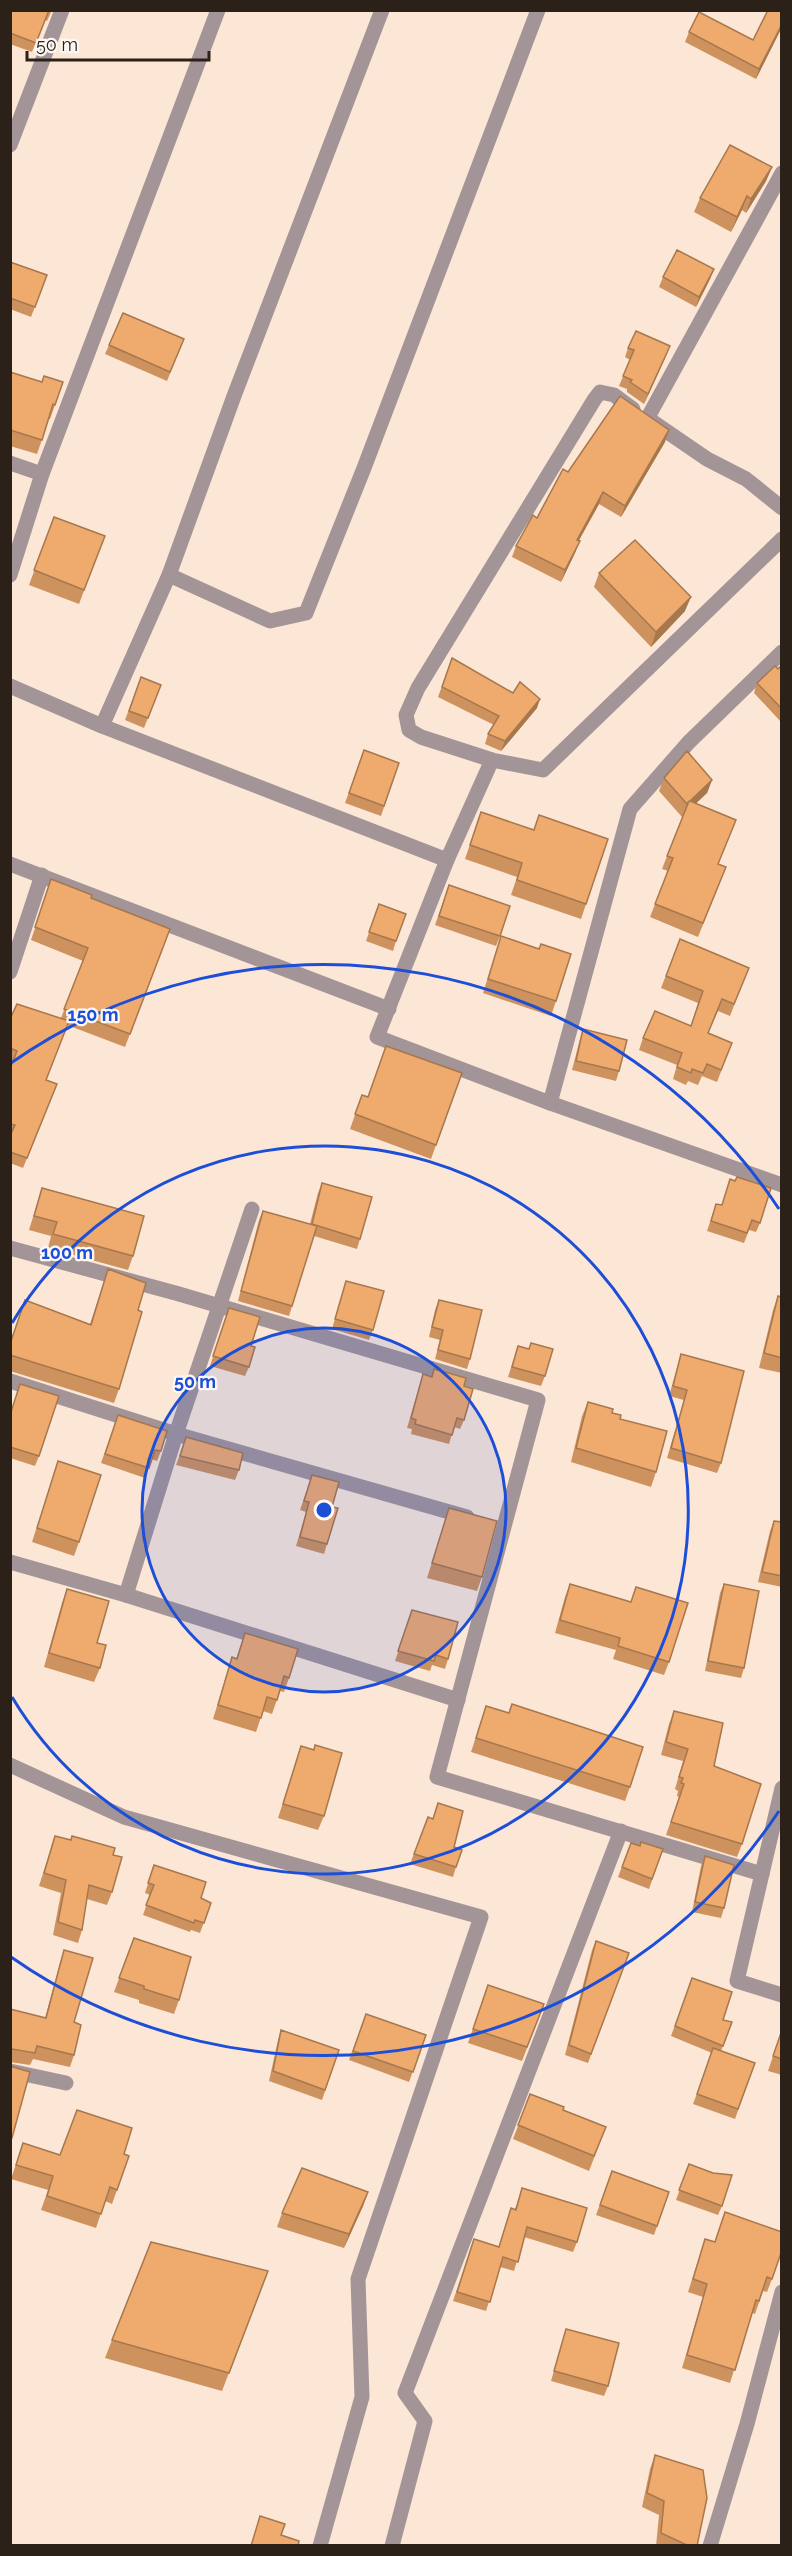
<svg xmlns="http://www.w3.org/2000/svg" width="792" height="2556" font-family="Raleway,sans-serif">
  <rect width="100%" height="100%" fill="#fce7d6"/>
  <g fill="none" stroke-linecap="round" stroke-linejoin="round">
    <g stroke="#a39498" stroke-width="15">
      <polyline points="10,145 62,10"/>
      <polyline points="647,419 782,173"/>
      <polyline points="653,422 707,459 746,479 782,508"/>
      <polyline points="10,463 42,474"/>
      <polyline points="782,539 543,770 492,760 447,860 377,1037 550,1103 782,1185"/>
      <polyline points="10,575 42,474 218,10"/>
      <polyline points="169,575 270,621 306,613 364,468 538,10"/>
      <polyline points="10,686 102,726 447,860"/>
      <polyline points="102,726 169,575 234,396 382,10"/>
      <polyline points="492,760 421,737 409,730 406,715 418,688 594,400 600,392 614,395 633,409"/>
      <polyline points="10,864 389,1009"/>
      <polyline points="10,972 42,875"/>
      <polyline points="550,1103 630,809 689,742 782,652"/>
      <polyline points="10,1248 179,1294 538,1400 437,1777 762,1874"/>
      <polyline points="10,1381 176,1434 467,1517"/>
      <polyline points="10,1562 126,1595 458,1700"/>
      <polyline points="126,1595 176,1434 252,1209"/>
      <polyline points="10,1765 124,1817 481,1917 358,2279 362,2397 320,2546"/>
      <polyline points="782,1788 737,1981 782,1995"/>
      <polyline points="10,2071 66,2083"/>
      <polyline points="392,2546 425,2421 405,2393 621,1831"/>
      <polyline points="710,2546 747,2424 782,2292"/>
    </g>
  </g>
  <g fill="#ce925f">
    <polygon points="10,10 52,10 47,21 45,20 32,52 10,44"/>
    <polygon points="782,10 782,27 756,79 685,42 689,32 753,40"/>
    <polygon points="772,167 766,181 746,213 742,210 731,232 694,212 700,198"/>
    <polygon points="10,262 47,275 31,317 10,309"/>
    <polygon points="714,269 710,279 696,307 659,287 663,277"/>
    <polygon points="184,339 167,381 105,354 109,345"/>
    <polygon points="628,348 666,356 644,404 627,392 627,389 619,386 630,360 625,357"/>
    <polygon points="10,372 55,405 50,419 49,419 37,454 10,446"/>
    <polygon points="665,442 621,517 599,504 579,540 575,553 561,582 512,557 516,546 537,518 568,472"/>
    <polygon points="54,517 105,536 79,604 29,585"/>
    <polygon points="599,573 685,611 651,647 594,587"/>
    <polygon points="452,658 513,693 537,708 501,751 485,744 488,734 494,725 438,697"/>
    <polygon points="782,665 782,723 754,693 757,683"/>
    <polygon points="141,677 161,685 144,728 125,720"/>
    <polygon points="364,750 399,763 381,816 345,803"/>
    <polygon points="664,778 712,780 707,793 696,803 719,864 721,880 698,937 650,917 668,871 662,869 683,815 682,817 659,791"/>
    <polygon points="481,812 533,830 608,839 581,919 511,895 517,877 465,859"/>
    <polygon points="449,885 500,936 496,946 435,925"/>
    <polygon points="47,892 91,898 170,929 125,1047 67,1025 46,1080 53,1094 23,1168 10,1163 10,1069 13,1061 10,1060 10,1019 61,1018 83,961 31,940"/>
    <polygon points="379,904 396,941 393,951 366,941"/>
    <polygon points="501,936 556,1001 551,1016 483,993"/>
    <polygon points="680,939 744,980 730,1016 718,1011 708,1033 732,1043 717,1082 702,1076 698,1085 688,1081 686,1085 673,1079 677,1065 639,1050 643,1038 691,1026 698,1003 661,988"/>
    <polygon points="583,1029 619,1071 616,1081 572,1070 580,1039"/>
    <polygon points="462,1073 431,1159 350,1129 362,1095 368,1097"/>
    <polygon points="322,1183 360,1239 357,1249 314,1236 289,1316 238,1301 259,1220 263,1211 310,1224 318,1193"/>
    <polygon points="42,1188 133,1256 128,1270 48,1248 51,1236 29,1230"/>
    <polygon points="716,1204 760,1223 756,1232 749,1230 744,1243 707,1231"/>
    <polygon points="108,1269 138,1310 119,1389 114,1403 10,1371 10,1342 25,1300 90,1324"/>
    <polygon points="346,1281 373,1330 369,1340 332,1329"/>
    <polygon points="778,1296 782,1297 782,1373 759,1368 773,1310"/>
    <polygon points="439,1300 470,1359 467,1369 435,1359 440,1340 429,1337 435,1310"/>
    <polygon points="229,1308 251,1346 249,1367 245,1376 210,1366"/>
    <polygon points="518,1346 545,1376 541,1386 508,1377"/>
    <polygon points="681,1354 721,1463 717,1473 667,1458 684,1400 669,1396"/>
    <polygon points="434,1369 464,1386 464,1420 460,1429 454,1427 449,1444 411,1434 412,1429 407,1428 423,1374 431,1377"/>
    <polygon points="588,1402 620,1419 656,1472 651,1487 571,1462 582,1416"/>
    <polygon points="10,1413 39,1456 35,1466 10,1458"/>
    <polygon points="118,1415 161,1451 157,1461 151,1459 145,1478 101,1463"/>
    <polygon points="186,1437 239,1470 235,1480 176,1465"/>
    <polygon points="58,1461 79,1542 74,1556 32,1542"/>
    <polygon points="312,1475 327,1544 324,1554 296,1546 306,1512 300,1510"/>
    <polygon points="449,1508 482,1577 477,1591 427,1578"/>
    <polygon points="774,1521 782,1522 782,1587 758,1582 770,1531"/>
    <polygon points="570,1584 631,1602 636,1587 669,1662 664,1675 613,1659 616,1650 555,1633 565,1597"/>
    <polygon points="724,1584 744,1668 741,1678 705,1671 720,1593"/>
    <polygon points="67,1589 97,1643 100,1668 94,1682 44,1667 62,1603"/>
    <polygon points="412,1610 448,1659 445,1669 432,1665 430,1671 395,1661"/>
    <polygon points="245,1633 289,1678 284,1692 280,1691 272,1714 263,1711 256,1732 213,1719 232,1657 236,1659"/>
    <polygon points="486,1706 630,1787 625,1801 471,1752"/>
    <polygon points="674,1711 714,1766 742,1844 737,1857 666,1835 679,1797 677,1796 678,1791 675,1789 683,1761 661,1755 669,1724"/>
    <polygon points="315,1745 324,1816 318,1830 278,1818 301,1746 313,1750"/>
    <polygon points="438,1803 454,1847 456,1867 453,1877 410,1864 428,1817 433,1819"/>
    <polygon points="55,1836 113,1855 112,1892 107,1905 87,1899 82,1930 78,1943 53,1935 61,1893 39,1886"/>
    <polygon points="631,1843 640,1846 663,1849 649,1889 618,1877"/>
    <polygon points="705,1856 724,1908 721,1918 692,1912 701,1866"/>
    <polygon points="154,1865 201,1898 211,1903 200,1933 191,1930 190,1932 143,1915 150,1895 145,1893"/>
    <polygon points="134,1938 179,2000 174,2014 139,2003 139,2000 114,1992"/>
    <polygon points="596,1941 629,1953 588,2063 565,2055 592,1950"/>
    <polygon points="64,1950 74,2022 74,2055 70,2067 33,2059 30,2065 10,2062 10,2009 45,2018 60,1963"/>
    <polygon points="692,1978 723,2020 732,2022 721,2051 755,2063 735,2119 693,2104 712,2053 671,2036"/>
    <polygon points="488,1985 544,2004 522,2061 468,2043"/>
    <polygon points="366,2014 426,2035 409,2082 349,2060"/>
    <polygon points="782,2029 782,2075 768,2071"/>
    <polygon points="281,2030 339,2050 322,2100 269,2081 278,2040"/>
    <polygon points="530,2094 563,2110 606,2127 589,2171 513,2139"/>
    <polygon points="23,2143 60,2155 124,2154 117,2190 112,2204 105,2201 96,2228 41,2210 48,2190 11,2179"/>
    <polygon points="689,2164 722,2206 718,2215 676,2200"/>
    <polygon points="612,2171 669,2192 654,2235 596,2215"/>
    <polygon points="522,2188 577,2242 573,2252 524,2237 514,2271 500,2267 486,2311 453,2301 474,2239 499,2247 511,2208 515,2209"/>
    <polygon points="368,2192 363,2206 344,2248 277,2227 282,2213"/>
    <polygon points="725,2212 772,2279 767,2292 763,2291 755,2314 752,2313 730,2383 682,2368 703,2297 688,2292 705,2239 715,2242"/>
    <polygon points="268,2271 222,2391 105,2358 112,2340"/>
    <polygon points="566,2329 608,2386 604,2396 551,2381"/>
    <polygon points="655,2455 697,2546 656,2546 659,2515 642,2507 650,2469"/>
  </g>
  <g fill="#a7774d">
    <polygon points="782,24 782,27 756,79 759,69"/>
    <polygon points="772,167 766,181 746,213 751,199"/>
    <polygon points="747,196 742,210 731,232 737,217"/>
    <polygon points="714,269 710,279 696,307 699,297"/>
    <polygon points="670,346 666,356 644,404 648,394"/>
    <polygon points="669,430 665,442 621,517 625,506"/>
    <polygon points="603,492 599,504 573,551 577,540"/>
    <polygon points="580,541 575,553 561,582 565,570"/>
    <polygon points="691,597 685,611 651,647 656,632"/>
    <polygon points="540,699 537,708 501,751 505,741"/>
    <polygon points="712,780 707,793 685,814 690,801"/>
    <polygon points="368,2192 363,2206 344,2248 349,2234"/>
  </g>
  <g fill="#efaa6e" stroke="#a7774d" stroke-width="1.5">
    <polygon points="10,10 49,10 36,43 10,33"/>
    <polygon points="768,10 782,10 782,24 759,69 689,32 699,12 753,40"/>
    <polygon points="730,145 772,167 751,199 747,196 737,217 700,198"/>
    <polygon points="677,250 714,269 699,297 663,277"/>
    <polygon points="10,262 47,275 35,307 10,298"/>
    <polygon points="123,313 184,339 170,372 109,345"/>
    <polygon points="636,331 670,346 648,394 630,382 632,380 623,376 634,350 628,348"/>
    <polygon points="10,372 42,382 44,376 63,382 55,405 53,404 42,440 10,430"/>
    <polygon points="620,396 669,430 625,506 603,492 577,540 580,541 565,570 516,546 533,515 537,518 563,469 568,472"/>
    <polygon points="54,517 105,536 84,590 34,570"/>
    <polygon points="635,540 691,597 656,632 599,573"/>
    <polygon points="452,658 513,693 520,682 540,699 505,741 488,734 499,716 442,687"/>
    <polygon points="782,665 782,709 757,683 775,666 778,669"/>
    <polygon points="141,677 161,685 148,718 129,711"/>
    <polygon points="364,750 399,763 384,806 349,793"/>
    <polygon points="687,751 712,780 690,801 736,820 718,864 726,867 703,923 655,904 673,858 667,856 689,801 687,804 664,778"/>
    <polygon points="481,812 534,830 539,815 608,839 586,904 517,880 522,863 470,845"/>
    <polygon points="51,879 92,895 91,898 170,929 130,1034 64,1009 88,948 35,927"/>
    <polygon points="449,885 510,906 500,936 439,916"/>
    <polygon points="379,904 406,914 396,941 369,932"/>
    <polygon points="501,936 539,949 541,944 571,954 556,1001 488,979"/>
    <polygon points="680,939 749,968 734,1004 722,999 708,1033 732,1043 721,1070 707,1064 703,1073 692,1069 691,1073 677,1067 682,1053 643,1038 655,1011 691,1026 703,991 666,976"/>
    <polygon points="17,1004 69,1021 46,1080 57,1084 27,1158 10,1152 10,1136 15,1125 10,1124 10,1069 17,1051 10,1048 10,1019"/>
    <polygon points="583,1029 627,1040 619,1071 576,1061"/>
    <polygon points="386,1046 462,1073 436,1145 355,1114 362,1095 368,1097"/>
    <polygon points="737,1177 771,1188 760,1223 752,1220 747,1233 711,1221 716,1204 722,1205 730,1179 735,1181"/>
    <polygon points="322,1183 372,1197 360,1239 312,1224"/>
    <polygon points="42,1188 144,1216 133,1256 53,1234 57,1222 34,1216"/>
    <polygon points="263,1211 317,1226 292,1306 241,1291"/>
    <polygon points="108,1269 146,1283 138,1310 142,1312 119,1389 10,1355 10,1344 25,1300 91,1325"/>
    <polygon points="346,1281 384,1291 373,1330 335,1319"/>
    <polygon points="778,1296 782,1297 782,1358 764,1353"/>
    <polygon points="439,1300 482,1310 470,1359 438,1350 443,1330 432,1327"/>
    <polygon points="229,1308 260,1317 251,1346 255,1347 249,1367 213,1356"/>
    <polygon points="531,1343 553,1349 545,1376 512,1367 518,1346 529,1349"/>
    <polygon points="681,1354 744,1371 721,1463 671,1448 687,1390 673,1386"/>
    <polygon points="434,1369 466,1378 464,1386 473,1389 464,1420 457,1418 452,1435 415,1424 416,1420 411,1418 423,1374 432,1377"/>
    <polygon points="20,1384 59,1396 39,1456 10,1447 10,1415"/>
    <polygon points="588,1402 613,1409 612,1413 621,1415 620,1419 667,1431 656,1472 576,1448"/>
    <polygon points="118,1415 167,1431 161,1451 155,1450 149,1468 105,1454"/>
    <polygon points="186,1437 243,1453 239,1470 180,1456"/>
    <polygon points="58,1461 101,1475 79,1542 37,1528"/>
    <polygon points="312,1475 339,1482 332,1507 338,1508 327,1544 300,1537 309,1502 304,1501"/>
    <polygon points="449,1508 497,1521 482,1577 432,1563"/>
    <polygon points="774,1521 782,1522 782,1576 762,1572"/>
    <polygon points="570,1584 631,1602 636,1587 688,1603 669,1662 618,1646 620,1638 560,1620"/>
    <polygon points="724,1584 759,1591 744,1668 708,1661"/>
    <polygon points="67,1589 109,1601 97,1643 106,1645 100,1668 49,1653"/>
    <polygon points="412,1610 458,1622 448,1659 436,1655 434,1661 398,1651"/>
    <polygon points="245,1633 298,1649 289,1678 284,1676 277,1700 267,1697 261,1718 218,1705 232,1657 237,1659"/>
    <polygon points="512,1704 643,1747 630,1787 476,1738 486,1706 509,1713"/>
    <polygon points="674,1711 723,1723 714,1766 761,1784 742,1844 671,1822 684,1784 681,1783 683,1778 679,1777 688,1749 666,1742"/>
    <polygon points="315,1745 342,1753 324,1816 283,1804 301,1746 314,1750"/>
    <polygon points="438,1803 463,1811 454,1847 462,1850 456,1867 414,1854 428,1817 433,1819"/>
    <polygon points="55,1836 71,1840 72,1836 115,1848 113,1855 122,1857 112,1892 89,1885 82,1930 58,1922 66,1880 44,1873"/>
    <polygon points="641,1842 663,1849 652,1879 622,1867 631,1843 640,1846"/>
    <polygon points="705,1856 734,1865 724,1908 695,1902"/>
    <polygon points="154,1865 206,1882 201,1898 211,1903 204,1923 195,1920 194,1923 146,1905 154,1885 148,1883"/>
    <polygon points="134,1938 191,1957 179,2000 144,1989 144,1986 119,1978"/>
    <polygon points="596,1941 629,1953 591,2054 569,2045"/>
    <polygon points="64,1950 93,1958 74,2022 81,2025 74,2055 37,2046 35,2053 12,2049 10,2051 10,2009 46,2018"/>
    <polygon points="692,1978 732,1992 723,2020 732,2022 723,2046 675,2026"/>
    <polygon points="488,1985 544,2004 527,2047 473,2029"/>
    <polygon points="366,2014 426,2035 413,2072 353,2051"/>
    <polygon points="281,2030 339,2050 325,2090 273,2071"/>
    <polygon points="782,2030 782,2059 773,2056"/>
    <polygon points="713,2048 755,2063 738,2109 697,2094"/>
    <polygon points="10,2066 30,2072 12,2138 10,2137"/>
    <polygon points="530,2094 564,2107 563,2110 606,2127 594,2156 518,2125"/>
    <polygon points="77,2110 132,2128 124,2154 129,2156 117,2190 110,2187 101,2214 47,2196 53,2176 16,2165 23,2143 60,2155"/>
    <polygon points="689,2164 713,2173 732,2175 722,2206 679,2190"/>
    <polygon points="302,2168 368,2192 349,2234 282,2213"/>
    <polygon points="612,2171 669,2192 657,2226 600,2205"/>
    <polygon points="522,2188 587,2208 577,2242 527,2227 518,2262 503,2257 490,2302 457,2292 474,2239 499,2247 511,2208 516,2210"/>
    <polygon points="725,2212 782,2232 782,2250 772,2279 767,2277 759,2301 756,2300 735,2370 687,2355 707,2284 693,2279 705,2239 715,2242"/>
    <polygon points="151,2242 268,2271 229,2373 112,2340"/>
    <polygon points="566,2329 619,2343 608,2386 554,2371"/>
    <polygon points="655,2455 703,2470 707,2498 697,2546 689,2546 661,2533 664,2501 647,2493"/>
    <polygon points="260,2516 285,2524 281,2535 299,2541 298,2546 251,2546"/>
  </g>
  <circle cx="324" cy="1510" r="182" fill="#1d4ed8" fill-opacity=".12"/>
  <g fill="none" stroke="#1d4ed8" stroke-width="3">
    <circle cx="324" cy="1510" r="182"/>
    <path d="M12 1323A364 364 0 1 1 12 1697"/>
    <path d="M779 1811A546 546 0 0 1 11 1957M11 1063A546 546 0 0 1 779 1209"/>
  </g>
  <circle cx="324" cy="1510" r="9" fill="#1d4ed8" stroke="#fdf8f3" stroke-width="3"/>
  <g font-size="18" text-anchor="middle" font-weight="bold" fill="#1d4ed8" stroke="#fdf8f3" stroke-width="4.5" stroke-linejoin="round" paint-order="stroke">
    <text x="93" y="1021">150 m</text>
    <text x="67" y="1259">100 m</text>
    <text x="195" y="1388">50 m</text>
  </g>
  <rect width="792" height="2556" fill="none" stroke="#2b2119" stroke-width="24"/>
  <path d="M27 51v9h182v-9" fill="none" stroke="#2b2119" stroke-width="3"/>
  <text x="36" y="51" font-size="18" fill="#2b2119" stroke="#fdf8f3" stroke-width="4.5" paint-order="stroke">50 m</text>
</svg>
